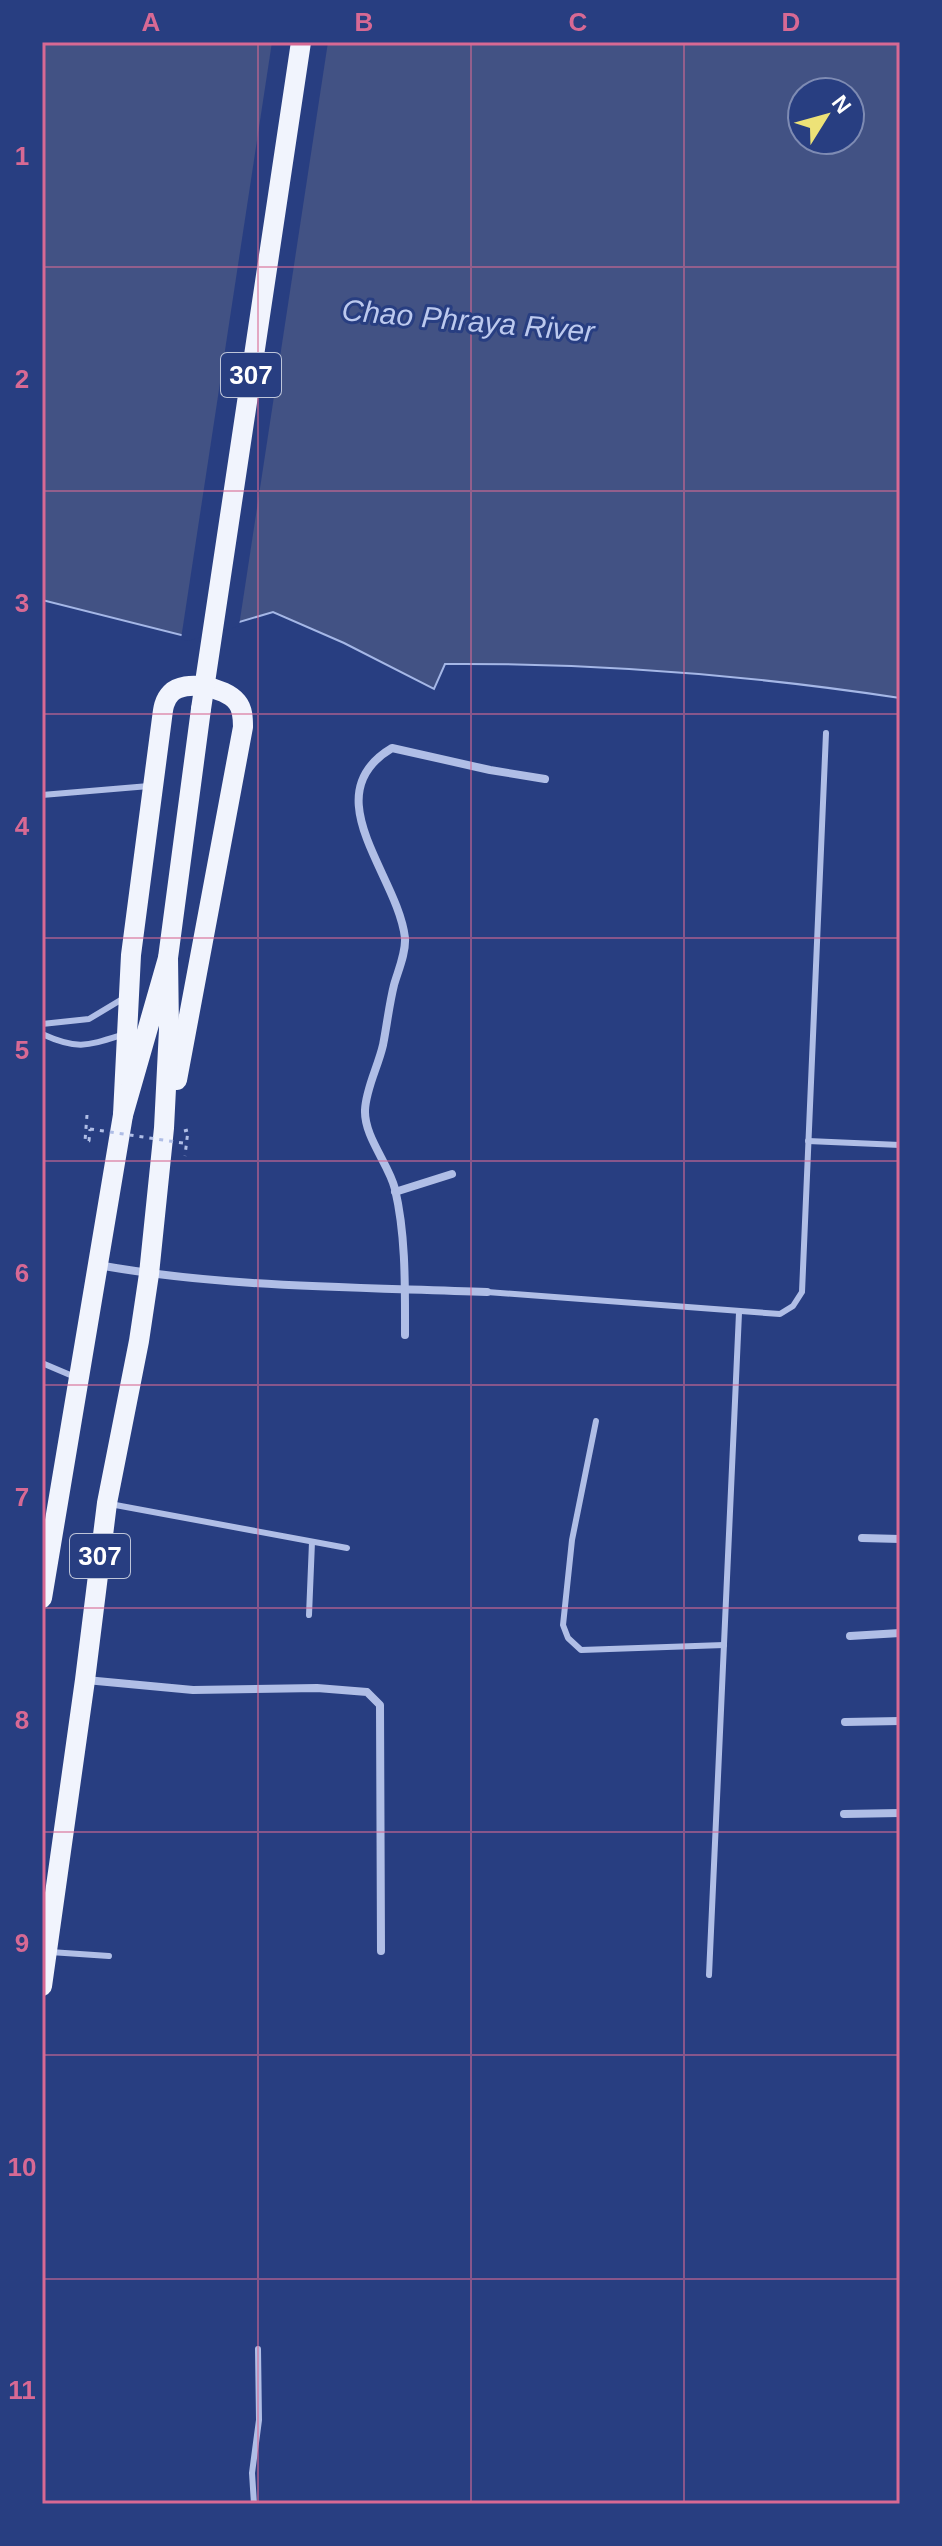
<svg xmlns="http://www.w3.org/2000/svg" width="942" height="2546" font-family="Helvetica,sans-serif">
  <rect width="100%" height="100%" fill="#283e81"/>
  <path fill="#425284" stroke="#a5b7e6" stroke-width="2" fill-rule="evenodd" d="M42 42H900V698C749 675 597 663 445 664L434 689 344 643 273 612 189 637 42 600ZM802 92H850V140H802Z"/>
  <polygon fill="#283e81" points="272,42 328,42 239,626 188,641 181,639"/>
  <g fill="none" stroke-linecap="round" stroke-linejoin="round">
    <g stroke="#b0bee6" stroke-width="3" stroke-dasharray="4 6" stroke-linecap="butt">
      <polyline points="87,1115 85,1141 89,1141 90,1129"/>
      <polyline points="184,1131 188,1130 185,1156"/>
    </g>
    <g stroke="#b0bee6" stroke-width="6">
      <polyline points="42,795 149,786"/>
      <polyline points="42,1024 89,1019 124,998"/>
      <path d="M42 1034C77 1050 87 1046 122 1035"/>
      <polyline points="808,1141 900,1145"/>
      <polyline points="487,1292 780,1314 793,1306 802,1292 826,733"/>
      <polyline points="42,1363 75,1377"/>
      <polyline points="596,1421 572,1540 563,1625 568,1638 581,1650 724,1645"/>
      <polyline points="110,1504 347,1548"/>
      <polyline points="309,1615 312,1542"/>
      <polyline points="50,1952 109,1956"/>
      <polyline points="709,1975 739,1313"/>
      <polyline points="254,2504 252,2473 259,2420 258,2349"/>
    </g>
    <g stroke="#b0bee6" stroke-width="8">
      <polyline points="395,1192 452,1174"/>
      <path d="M98 1265C226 1288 357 1287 487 1292"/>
      <path d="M405 1335C405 1287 406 1236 395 1189 389 1164 364 1137 365 1110 366 1088 378 1067 383 1045 387 1025 389 1005 394 985 398 971 406 953 405 938 398 875 313 795 392 748L490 770 545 779"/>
      <polyline points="862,1538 900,1539"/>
      <polyline points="850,1636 900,1633"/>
      <polyline points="86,1680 193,1690 317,1688 367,1692 380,1705 381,1951"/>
      <polyline points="845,1722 900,1721"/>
      <polyline points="844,1814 900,1813"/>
    </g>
    <g stroke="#f1f4fd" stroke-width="20">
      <path d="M123 1115 131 955 162 718C163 709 164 700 171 693 185 679 225 687 237 702 243 709 243 719 243 727L177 1080"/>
      <polyline points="42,1598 123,1115 168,958 201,709"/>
      <polyline points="42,1986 85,1680 107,1503 139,1341 149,1274 164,1128 169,1029 168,958"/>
    </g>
    <polyline stroke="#b0bee6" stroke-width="3" stroke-dasharray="4 6" stroke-linecap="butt" points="90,1129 183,1143"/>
    <polyline stroke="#f1f4fd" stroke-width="20" points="201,709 301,42"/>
  </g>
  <path fill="none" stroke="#d76994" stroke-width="2" stroke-opacity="0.55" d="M258 42V2504M471 42V2504M684 42V2504M42 267H900M42 491H900M42 714H900M42 938H900M42 1161H900M42 1385H900M42 1608H900M42 1832H900M42 2055H900M42 2279H900"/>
  <g text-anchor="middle" stroke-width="6" stroke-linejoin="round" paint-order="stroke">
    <g fill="#283e81" stroke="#bec5d9" stroke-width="2">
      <rect x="221" y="353" width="60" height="44" rx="6"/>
      <rect x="70" y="1534" width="60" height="44" rx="6"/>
    </g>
    <g font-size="26" font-weight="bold" fill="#fff">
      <text x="251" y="384">307</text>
      <text x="100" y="1565">307</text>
    </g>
    <g font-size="30" font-style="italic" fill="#bcc9ee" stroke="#283e81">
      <text transform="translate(468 321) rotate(5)" y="10">Chao Phraya River</text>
    </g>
  </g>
  <rect width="942" height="2546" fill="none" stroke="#283e81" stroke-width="88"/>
  <g transform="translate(826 116) rotate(53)"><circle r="38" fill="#283e81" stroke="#7e8bb3" stroke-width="2"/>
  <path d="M0-6L14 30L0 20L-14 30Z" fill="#ede277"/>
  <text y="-12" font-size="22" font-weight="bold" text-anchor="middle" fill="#ffffff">N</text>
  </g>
  <rect x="44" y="44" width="854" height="2458" fill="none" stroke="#d76994" stroke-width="3"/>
  <g font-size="26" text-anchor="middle" font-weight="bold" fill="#d76994">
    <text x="151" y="31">A</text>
    <text x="364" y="31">B</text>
    <text x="578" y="31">C</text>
    <text x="791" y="31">D</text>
    <text x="22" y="165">1</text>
    <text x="22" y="388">2</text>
    <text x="22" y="612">3</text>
    <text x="22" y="835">4</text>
    <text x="22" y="1059">5</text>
    <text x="22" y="1282">6</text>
    <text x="22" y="1506">7</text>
    <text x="22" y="1729">8</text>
    <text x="22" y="1952">9</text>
    <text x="22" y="2176">10</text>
    <text x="22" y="2399">11</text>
  </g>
</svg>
